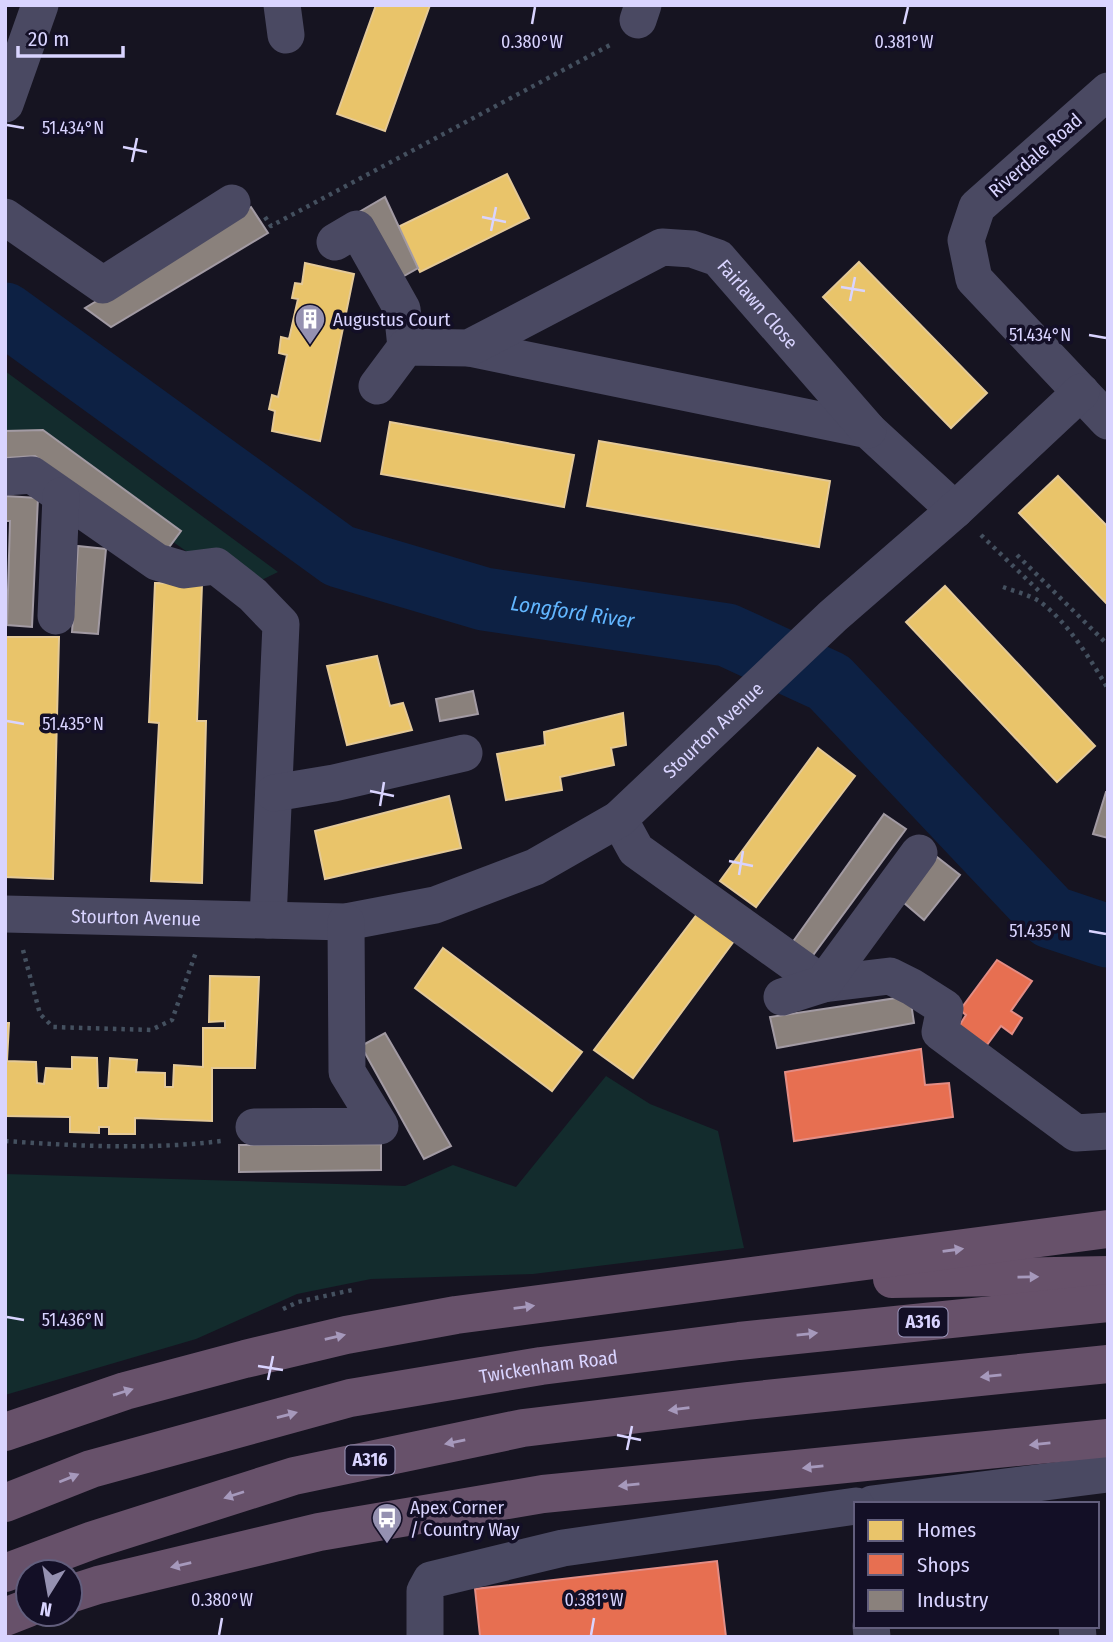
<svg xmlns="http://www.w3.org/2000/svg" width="1113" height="1642" font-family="'Fira Sans Condensed',sans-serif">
  <rect width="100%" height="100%" fill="#161421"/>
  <g fill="#132c2d">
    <polygon points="5,371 278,572 241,590 32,442 5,450"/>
    <polygon points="606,1076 650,1104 718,1131 744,1248 533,1274 371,1279 297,1294 196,1339 5,1395 5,1174 405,1186 453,1165 516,1187"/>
  </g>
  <g fill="#e9c46a" stroke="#e4c997" stroke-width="2">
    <polygon points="376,5 430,5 385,131 337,114"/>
    <polygon points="507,174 529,218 420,272 398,227"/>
    <polygon points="859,262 987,393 951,428 823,297"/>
    <polygon points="305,263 354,274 320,441 272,431 275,411 269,409 272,395 278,397 287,355 279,353 281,337 289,339 298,299 292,298 295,283 302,284"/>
    <polygon points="390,422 574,455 564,507 381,474"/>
    <polygon points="599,441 830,481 819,547 587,506"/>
    <polygon points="1058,476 1108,527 1108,605 1019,513"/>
    <polygon points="155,583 202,584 197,721 206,721 202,883 151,881 159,723 149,722"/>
    <polygon points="945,586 1095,746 1057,782 906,622"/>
    <polygon points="5,637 59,637 53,879 5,877"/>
    <polygon points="377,656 390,706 403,703 412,730 347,745 327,666"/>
    <polygon points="623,713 626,745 611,748 614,765 560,777 562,790 506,800 497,754 545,745 544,732"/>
    <polygon points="818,748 855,776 756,907 720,881"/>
    <polygon points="449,796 461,848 325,879 315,831"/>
    <polygon points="698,913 734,941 633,1078 594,1050"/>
    <polygon points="443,948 582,1052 552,1091 415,988"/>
    <polygon points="210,976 259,977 255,1068 212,1068 212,1121 135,1118 135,1134 109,1134 109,1127 99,1127 99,1133 70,1132 70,1117 5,1116 5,1023 9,1023 7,1061 36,1062 37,1083 44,1084 46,1068 72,1069 72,1057 97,1058 98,1088 108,1088 110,1058 137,1060 136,1072 165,1073 165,1087 173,1087 174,1065 203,1067 203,1028 225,1028 225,1021 209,1022"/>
  </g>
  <g fill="#e76f51" stroke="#e38d85" stroke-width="2">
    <polygon points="997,960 1032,981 1011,1011 1022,1018 1012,1034 1001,1026 987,1045 959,1026 966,1015 960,1010"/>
    <polygon points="921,1049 925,1085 949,1083 953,1117 794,1141 785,1072"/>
    <polygon points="717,1561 726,1637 477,1637 480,1636 475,1589"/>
  </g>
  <g fill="#8a817c" stroke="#a29aa3" stroke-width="2">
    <polygon points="385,197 418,268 397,280 359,212"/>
    <polygon points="251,207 268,233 111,327 85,308"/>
    <polygon points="43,430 181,531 167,550 35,456 5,458 5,431"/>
    <polygon points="5,496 38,498 32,627 7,625 10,521 5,521"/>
    <polygon points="78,546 106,549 98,634 72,632"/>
    <polygon points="473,691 478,714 440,721 436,699"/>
    <polygon points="1106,792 1108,792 1108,838 1093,834"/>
    <polygon points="884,814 906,829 811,958 792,943"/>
    <polygon points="937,857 960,875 924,920 903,902"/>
    <polygon points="910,996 914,1023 777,1048 770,1017"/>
    <polygon points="385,1033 451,1146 424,1159 361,1046"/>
    <polygon points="381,1144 381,1170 239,1172 239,1145"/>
  </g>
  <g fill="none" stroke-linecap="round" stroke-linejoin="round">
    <path stroke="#0d2144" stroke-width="63" id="s1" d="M5 314 339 556 484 599 727 635 829 682 1051 917 1108 936"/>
    <g stroke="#44505f" stroke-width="4.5" stroke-dasharray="3.5 5" stroke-linecap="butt">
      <polyline points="265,217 271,226 612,44"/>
      <polyline points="981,535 1041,593"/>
      <polyline points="1017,555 1108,645"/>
      <path d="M1003 587C1014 591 1029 595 1039 601 1067 621 1091 660 1108 689"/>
      <polyline points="23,950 40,1014 53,1027 151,1030 172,1020 196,952"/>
      <path d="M5 1141C78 1146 149 1150 221 1141"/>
      <polyline points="283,1309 298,1302 352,1290"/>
    </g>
    <g stroke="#4a4962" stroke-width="37">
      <polyline points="282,5 286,35"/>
      <polyline points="638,20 643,5"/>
      <polyline points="1108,91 977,207 966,240 974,279 1108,421"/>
      <polyline points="5,104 40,5"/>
      <polyline points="5,217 103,285 232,203"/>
      <polyline points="335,242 357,229 402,309 406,347"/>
      <polyline points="469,348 868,430 955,510"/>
      <path id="s2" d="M377 386 406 347 469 348 662 247 692 249 718 258 868 430"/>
      <polyline points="5,477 32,475 157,562 184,570 216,566 253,595 281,624 268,920"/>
      <polyline points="56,616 61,496"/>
      <polyline points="274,793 334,783 464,753"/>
      <polyline points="619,819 636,850 823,984 890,976 912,987 945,1008 940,1032 1076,1133 1108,1131"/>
      <path id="s3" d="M5 914 346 922 435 905 535 867 619 819 833 616 955 510 1081 392"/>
      <polyline points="782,997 823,984 919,853"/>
      <polyline points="254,1127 380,1126 347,1072 346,922"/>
      <polyline points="872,1504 1108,1474"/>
      <polyline points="871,1626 872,1637"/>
      <polyline points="1077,1626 1078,1637"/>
      <polyline points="425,1635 425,1591 431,1580 563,1548 856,1506"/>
    </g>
    <g stroke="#67516a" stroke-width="38">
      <polyline points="892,1279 1108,1275"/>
      <polyline points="5,1432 125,1391 245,1359 346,1335 456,1315 1108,1229"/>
      <path id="s4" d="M5 1503 91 1469 350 1398 541 1366 739 1341 1108 1303"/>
      <polyline points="5,1573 93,1540 294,1476 523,1428 747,1401 1108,1364"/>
      <polyline points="70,1594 98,1585 319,1532 543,1494 1108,1438"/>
      <polyline points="5,1617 28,1608"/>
    </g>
  </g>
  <defs><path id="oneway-solid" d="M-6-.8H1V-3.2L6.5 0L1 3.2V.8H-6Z" transform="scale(1.75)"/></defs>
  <g fill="#a699bc">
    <use href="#oneway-solid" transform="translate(953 1250) rotate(-8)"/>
    <use href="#oneway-solid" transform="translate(1028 1277) rotate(-1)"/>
    <use href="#oneway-solid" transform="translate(524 1307) rotate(-7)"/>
    <use href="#oneway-solid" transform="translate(807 1334) rotate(-6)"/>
    <use href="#oneway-solid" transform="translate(335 1337) rotate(-13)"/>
    <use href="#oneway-solid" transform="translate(991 1376) rotate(174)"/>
    <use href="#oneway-solid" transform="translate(123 1392) rotate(-17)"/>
    <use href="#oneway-solid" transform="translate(679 1409) rotate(173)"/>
    <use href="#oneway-solid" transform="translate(287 1415) rotate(-15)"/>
    <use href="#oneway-solid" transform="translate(455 1442) rotate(168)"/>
    <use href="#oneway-solid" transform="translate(1040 1444) rotate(174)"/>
    <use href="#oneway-solid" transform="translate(813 1467) rotate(174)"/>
    <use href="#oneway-solid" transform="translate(69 1478) rotate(-22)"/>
    <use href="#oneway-solid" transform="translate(629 1485) rotate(174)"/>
    <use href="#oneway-solid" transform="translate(234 1495) rotate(162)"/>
    <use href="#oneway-solid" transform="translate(181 1565) rotate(167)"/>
  </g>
  <path fill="none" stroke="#d9d4ff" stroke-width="2.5" d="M532 24 535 7M904 24 908 7M7 125 24 128M123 147 147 152M132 162 137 138M482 217 506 222M491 231 496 207M841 287 865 291M850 301 855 277M1089 335 1106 338M7 721 24 724M370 791 394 796M380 806 384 782M729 861 753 866M739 875 743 851M1089 931 1106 934M7 1317 24 1320M258 1366 283 1370M268 1380 273 1356M617 1435 641 1440M627 1450 632 1426M219 1635 222 1618M591 1635 594 1618"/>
  <defs>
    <g id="building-pin" transform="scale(1.575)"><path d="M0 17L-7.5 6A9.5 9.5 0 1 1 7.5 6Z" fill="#9591b1" stroke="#130f26"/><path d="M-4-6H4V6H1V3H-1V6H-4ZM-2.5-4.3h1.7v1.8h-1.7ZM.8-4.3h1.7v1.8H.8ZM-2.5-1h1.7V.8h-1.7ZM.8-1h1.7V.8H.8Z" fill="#fff"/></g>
    <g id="bus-pin" transform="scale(1.575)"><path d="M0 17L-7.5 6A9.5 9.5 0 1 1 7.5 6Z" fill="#9591b1" stroke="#130f26"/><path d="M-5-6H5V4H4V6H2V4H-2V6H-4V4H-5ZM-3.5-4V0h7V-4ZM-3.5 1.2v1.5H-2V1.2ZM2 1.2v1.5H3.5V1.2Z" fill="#fff"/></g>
  </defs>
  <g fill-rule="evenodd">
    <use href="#building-pin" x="310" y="319"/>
    <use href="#bus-pin" x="387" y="1518"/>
  </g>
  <g text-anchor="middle" stroke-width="7" stroke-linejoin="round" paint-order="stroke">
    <g fill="#130f26" stroke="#9e99be" stroke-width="2">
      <rect x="898.5" y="1307.5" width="49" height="29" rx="5"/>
      <rect x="345.5" y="1445.5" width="49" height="29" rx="5"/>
    </g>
    <g font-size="18" font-weight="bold" fill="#d9d4ff">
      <text x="923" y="1328">A316</text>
      <text x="370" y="1466">A316</text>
    </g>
    <g font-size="19" fill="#d9d4ff" stroke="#130f26">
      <text transform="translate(1035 155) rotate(-41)" y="7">Riverdale Road</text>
      <text dy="7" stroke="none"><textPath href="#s2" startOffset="448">Fairlawn Close</textPath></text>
      <text dy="7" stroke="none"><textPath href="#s3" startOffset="765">Stourton Avenue</textPath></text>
      <text dy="7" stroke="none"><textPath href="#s3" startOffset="131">Stourton Avenue</textPath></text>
      <text dy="7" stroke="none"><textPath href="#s4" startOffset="562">Twickenham Road</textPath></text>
    </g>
    <g font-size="19" fill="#d9d4ff" stroke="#130f26" text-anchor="start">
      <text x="333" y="326">Augustus Court</text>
      <text x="410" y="1514">Apex Corner<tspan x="410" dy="22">/ Country Way</tspan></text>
    </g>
    <g font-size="21" font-style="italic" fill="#62b6ff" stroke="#130f26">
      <text dy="7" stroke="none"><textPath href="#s1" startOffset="653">Longford River</textPath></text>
    </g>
  </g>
  <g font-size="18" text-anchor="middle" fill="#d9d4ff" stroke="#130f26" stroke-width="7" stroke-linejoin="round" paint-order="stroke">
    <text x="532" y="48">0.380°W</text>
    <text x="904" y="48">0.381°W</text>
    <text x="73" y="134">51.434°N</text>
    <text x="1040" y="341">51.434°N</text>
    <text x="73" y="730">51.435°N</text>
    <text x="1040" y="937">51.435°N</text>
    <text x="73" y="1326">51.436°N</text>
    <text x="222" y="1606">0.380°W</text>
    <text x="594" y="1606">0.381°W</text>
  </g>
  <rect width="1113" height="1642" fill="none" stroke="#d9d4ff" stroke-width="14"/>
  <rect x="854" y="1502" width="245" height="126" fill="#130f26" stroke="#625e7d" stroke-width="2"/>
  <rect x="868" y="1520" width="35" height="21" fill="#e9c46a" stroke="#625e7d" stroke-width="2"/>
  <text x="917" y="1537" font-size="21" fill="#d9d4ff">Homes</text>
  <rect x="868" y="1554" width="35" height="21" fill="#e76f51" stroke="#625e7d" stroke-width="2"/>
  <text x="917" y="1572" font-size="21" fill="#d9d4ff">Shops</text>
  <rect x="868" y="1590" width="35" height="21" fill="#8a817c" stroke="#625e7d" stroke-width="2"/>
  <text x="917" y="1607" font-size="21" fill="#d9d4ff">Industry</text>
  <g transform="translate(49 1593) rotate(191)"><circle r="33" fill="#130f26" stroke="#625e7d" stroke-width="2"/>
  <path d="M0-5L12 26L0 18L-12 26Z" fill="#9591b1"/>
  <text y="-10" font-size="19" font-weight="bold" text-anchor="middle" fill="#d9d4ff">N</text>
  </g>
  <path d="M18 46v10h105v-10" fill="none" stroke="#d9d4ff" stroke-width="3.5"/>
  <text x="28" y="46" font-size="21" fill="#d9d4ff" stroke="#130f26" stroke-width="5" paint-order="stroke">20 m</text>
</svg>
